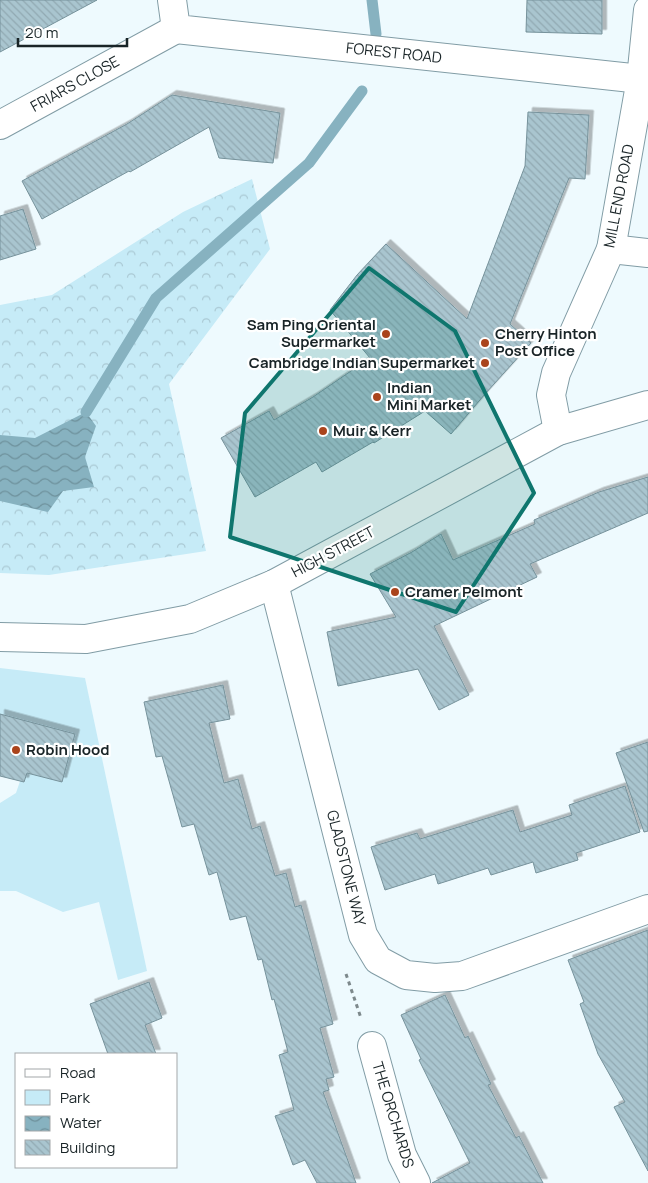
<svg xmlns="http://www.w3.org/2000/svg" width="648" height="1183" font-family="Manrope,sans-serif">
  <defs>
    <pattern id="forest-crowns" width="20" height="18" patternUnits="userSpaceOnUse" patternTransform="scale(1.25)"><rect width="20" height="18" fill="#c6ebf7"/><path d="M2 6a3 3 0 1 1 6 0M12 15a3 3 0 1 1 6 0" fill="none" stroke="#aac9d4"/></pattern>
    <pattern id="water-waves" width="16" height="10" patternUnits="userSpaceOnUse" patternTransform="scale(1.25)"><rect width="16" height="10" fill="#87b2c0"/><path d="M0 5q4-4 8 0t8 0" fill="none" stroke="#6e919c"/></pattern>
    <pattern id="building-back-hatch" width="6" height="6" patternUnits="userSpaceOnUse" patternTransform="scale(1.25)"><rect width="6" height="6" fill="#a9c5cf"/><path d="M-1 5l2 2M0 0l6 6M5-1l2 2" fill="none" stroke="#91a9b2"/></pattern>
    <filter id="shadow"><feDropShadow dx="4.5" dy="-4.5" stdDeviation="0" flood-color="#0004"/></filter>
  </defs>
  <rect width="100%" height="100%" fill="#eefafe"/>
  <polygon fill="#c6ebf7" points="0,668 85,678 147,971 118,980 99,902 63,912 16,891 0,891 0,803 16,793 39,725 0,714"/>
  <polygon fill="url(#forest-crowns)" points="252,179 270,249 169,384 206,551 49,575 0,573 0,305 52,295 183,212"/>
  <polygon fill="url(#water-waves)" points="86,412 96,426 85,457 94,487 63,491 48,512 0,501 0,435 35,438"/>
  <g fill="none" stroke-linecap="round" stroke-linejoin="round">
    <g stroke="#87b2c0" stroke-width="11">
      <polyline points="372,0 376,34"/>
      <polyline points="86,412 156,298 309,163 362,91"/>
    </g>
  </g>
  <g fill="url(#building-back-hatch)" stroke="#76929b" filter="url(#shadow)">
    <polygon points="0,0 97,0 0,52"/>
    <polygon points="527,0 602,0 602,34 526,32"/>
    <polygon points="172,95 280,113 273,163 219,158 209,127 130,172 129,171 42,219 22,181 127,124"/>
    <polygon points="528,112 589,115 585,179 569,178 510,324 531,343 485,394 451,434 425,411 374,443 373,442 322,472 316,462 255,497 221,438 269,411 274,420 313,397 370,358 330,310 357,275 386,244 467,319 525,166"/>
    <polygon points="23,209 36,249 0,260 0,216"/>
    <polygon points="648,477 648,513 530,564 537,577 434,626 469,695 439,710 418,669 338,686 327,632 396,617 370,574 412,552 441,534 453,560 535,524 534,520 599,492"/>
    <polygon points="223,685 230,719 209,723 224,783 238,779 252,829 260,826 275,876 286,873 295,907 301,905 333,1024 320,1028 334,1077 326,1079 329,1090 323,1092 356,1183 317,1183 305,1160 293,1165 275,1116 294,1110 279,1055 288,1052 274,999 272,1000 262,959 258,960 246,916 230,920 217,872 209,875 194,824 182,827 162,756 156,757 144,702"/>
    <polygon points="0,714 75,734 62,782 27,773 24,782 0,776"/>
    <polygon points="648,742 648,831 644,832 616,753"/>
    <polygon points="625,786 640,832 576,853 578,860 536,873 533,862 491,875 488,868 438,884 435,874 385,890 371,847 417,833 420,839 513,810 520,832 572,815 569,805"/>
    <polygon points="648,930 648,1171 614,1107 625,1102 598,1054 580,1004 584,1002 568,960"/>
    <polygon points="149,982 162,1018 145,1025 156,1054 108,1054 90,1004"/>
    <polygon points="445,995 465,1038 468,1036 491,1084 488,1085 516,1138 519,1136 543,1183 432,1183 470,1163 419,1060 421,1059 401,1015"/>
  </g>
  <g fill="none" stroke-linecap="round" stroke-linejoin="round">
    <g stroke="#819ca5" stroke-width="30">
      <g id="minor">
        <polyline points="172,0 176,29 641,79"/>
        <polyline points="0,125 176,29"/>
        <polyline points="611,249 648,253"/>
        <polyline points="558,431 551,395 556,373 611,249 641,79 648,10"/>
        <polyline points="274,584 363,935 378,960 406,975 435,978 462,976 648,909"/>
        <polyline points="0,637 86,639 190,619 274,584 558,431 648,405"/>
        <polyline points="372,1046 402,1155 416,1183"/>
      </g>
    </g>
    <polyline stroke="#7d898c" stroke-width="3" stroke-dasharray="4 4" stroke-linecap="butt" points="346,974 361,1018"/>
    <use href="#minor" stroke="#fff" stroke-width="28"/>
  </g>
  <path fill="#0f766e" fill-opacity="0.2" stroke="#0f766e" stroke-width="4" stroke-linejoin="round" d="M369 268 455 331 534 493 456 612 230 537 245 413Z"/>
  <g fill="#aa441c" stroke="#fff" stroke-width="2">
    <circle cx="386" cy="334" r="5"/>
    <circle cx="485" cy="343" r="5"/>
    <circle cx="485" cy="363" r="5"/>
    <circle cx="377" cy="397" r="5"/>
    <circle cx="323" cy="431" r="5"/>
    <circle cx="395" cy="592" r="5"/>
    <circle cx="16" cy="750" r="5"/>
  </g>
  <g text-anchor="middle" stroke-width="4.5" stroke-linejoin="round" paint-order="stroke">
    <g font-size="15" fill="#192427" stroke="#fff">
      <text transform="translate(394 53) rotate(6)" y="5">FOREST ROAD</text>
      <text transform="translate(75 84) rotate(-29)" y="5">FRIARS CLOSE</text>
      <text transform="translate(619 196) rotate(-79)" y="5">MILL END ROAD</text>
      <text transform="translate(333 552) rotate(-28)" y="5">HIGH STREET</text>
      <text transform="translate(346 868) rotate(76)" y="5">GLADSTONE WAY</text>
      <text transform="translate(393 1115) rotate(73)" y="5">THE ORCHARDS</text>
    </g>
    <g font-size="15" font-weight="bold" fill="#192427" stroke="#fff" text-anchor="start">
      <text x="376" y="330" text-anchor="end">Sam Ping Oriental<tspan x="376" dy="17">Supermarket</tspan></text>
      <text x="495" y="339">Cherry Hinton<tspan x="495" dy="17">Post Office</tspan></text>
      <text x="475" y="368" text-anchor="end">Cambridge Indian Supermarket</text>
      <text x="387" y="393">Indian<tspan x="387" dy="17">Mini Market</tspan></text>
      <text x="333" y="436">Muir &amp; Kerr</text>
      <text x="405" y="597">Cramer Pelmont</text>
      <text x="26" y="755">Robin Hood</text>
    </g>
  </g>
  <rect x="15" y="1053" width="162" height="115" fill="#ffffff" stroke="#a3a7a9"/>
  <rect x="25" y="1069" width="25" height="8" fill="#ffffff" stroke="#a3a7a9"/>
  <text x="60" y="1078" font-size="15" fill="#192427">Road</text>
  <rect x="25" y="1090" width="25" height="15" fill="#c6ebf7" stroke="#a3a7a9"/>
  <text x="60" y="1103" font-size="15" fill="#192427">Park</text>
  <rect x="25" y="1116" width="25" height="15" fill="url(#water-waves)" stroke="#a3a7a9"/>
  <text x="60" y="1128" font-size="15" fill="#192427">Water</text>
  <rect x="25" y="1140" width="25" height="15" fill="url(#building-back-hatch)" stroke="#a3a7a9"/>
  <text x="60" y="1153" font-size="15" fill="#192427">Building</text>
  <path d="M18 38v8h109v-8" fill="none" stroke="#192427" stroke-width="2.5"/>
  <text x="25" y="38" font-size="15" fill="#192427" stroke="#ffffff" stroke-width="4" paint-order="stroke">20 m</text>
</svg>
